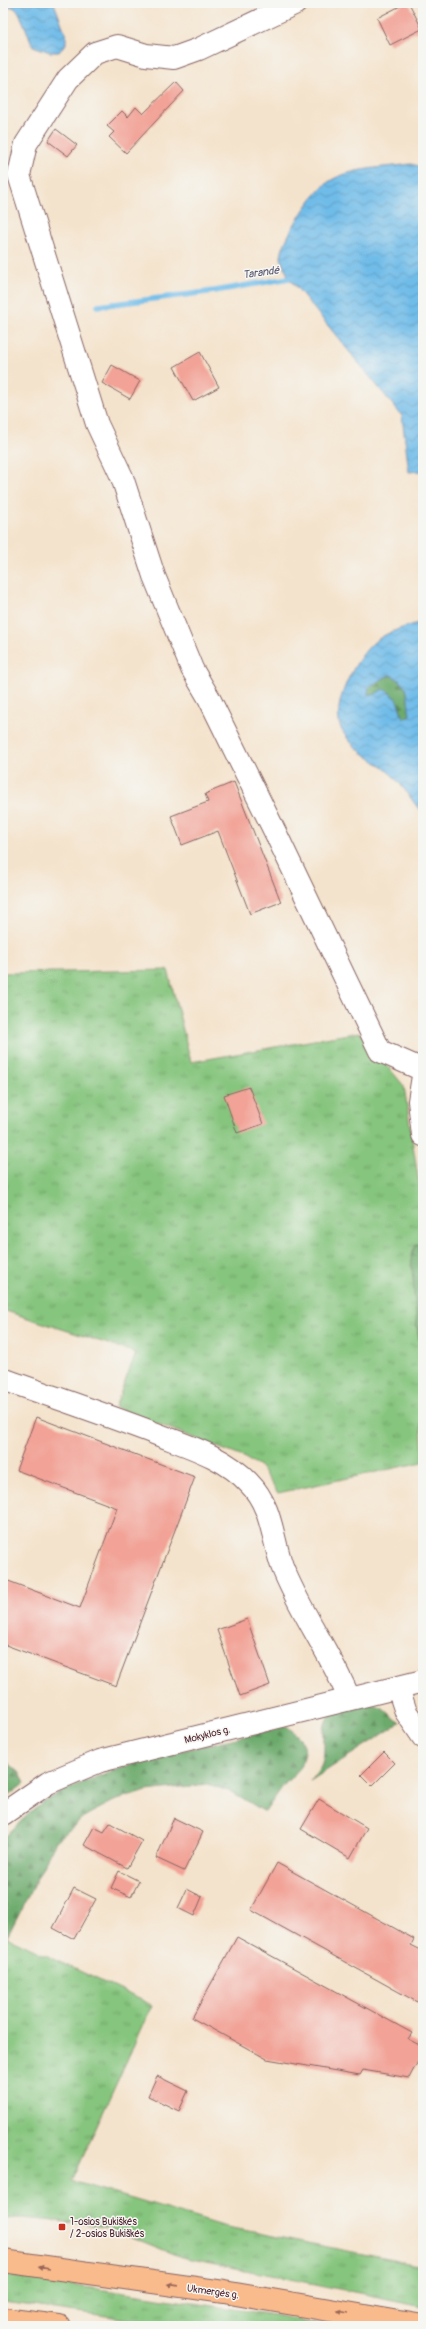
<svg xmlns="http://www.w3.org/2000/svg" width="426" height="2329" font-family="Pangolin,sans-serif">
  <defs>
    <pattern id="grass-tufts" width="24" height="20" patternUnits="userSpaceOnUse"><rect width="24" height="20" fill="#85c57d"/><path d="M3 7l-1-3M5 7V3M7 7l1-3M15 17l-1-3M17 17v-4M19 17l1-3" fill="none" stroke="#6f9f67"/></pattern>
    <pattern id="forest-firs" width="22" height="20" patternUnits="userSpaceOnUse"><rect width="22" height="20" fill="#6caa6c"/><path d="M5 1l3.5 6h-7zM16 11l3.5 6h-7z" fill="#5b8a59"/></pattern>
    <pattern id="water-waves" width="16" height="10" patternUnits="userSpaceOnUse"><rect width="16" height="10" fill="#6fbce9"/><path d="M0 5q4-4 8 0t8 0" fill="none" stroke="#5d98bd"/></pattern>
  </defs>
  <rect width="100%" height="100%" fill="#f6f6f2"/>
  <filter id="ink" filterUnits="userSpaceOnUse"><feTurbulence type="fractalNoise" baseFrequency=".025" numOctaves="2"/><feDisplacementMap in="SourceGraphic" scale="8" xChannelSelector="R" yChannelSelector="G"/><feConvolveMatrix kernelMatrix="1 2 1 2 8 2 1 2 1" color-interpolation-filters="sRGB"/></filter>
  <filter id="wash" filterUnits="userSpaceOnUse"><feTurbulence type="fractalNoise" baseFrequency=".012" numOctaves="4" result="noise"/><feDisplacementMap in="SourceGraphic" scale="16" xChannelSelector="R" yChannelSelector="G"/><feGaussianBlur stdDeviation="0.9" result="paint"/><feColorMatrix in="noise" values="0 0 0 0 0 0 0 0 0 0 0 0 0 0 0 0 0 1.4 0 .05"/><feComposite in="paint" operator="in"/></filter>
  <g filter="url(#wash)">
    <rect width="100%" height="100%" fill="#f4e3cc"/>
    <g fill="url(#grass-tufts)" stroke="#687254">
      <polygon points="168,970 191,1062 359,1032 404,1086 423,1210 423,1242 416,1245 417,1328 423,1360 421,1420 423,1462 278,1493 260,1467 243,1457 115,1407 136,1353 3,1310 3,973"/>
      <polygon points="3,1937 7,1937 152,2005 72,2181 223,2226 423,2266 423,2306 181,2257 109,2228 87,2224 22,2218 3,2219"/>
      <polygon points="3,2275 274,2315 330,2326 180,2326 3,2302"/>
    </g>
    <g fill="url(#forest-firs)" stroke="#5b644c">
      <path d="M389 675C412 684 406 694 410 715L402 719 400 707 367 694 369 687Z"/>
      <polygon points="423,1242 423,1360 417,1328 411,1255 416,1245"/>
      <path d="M368 1703 382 1707 400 1723 310 1781C314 1775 320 1769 322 1763 328 1746 316 1720 337 1709 346 1705 359 1705 368 1703Z"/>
      <path d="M287 1726 300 1738 305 1752 301 1767 283 1786 265 1812 234 1793 208 1784 147 1791 114 1801 87 1815 56 1841 7 1937H3V1839C17 1825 32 1809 49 1799 120 1759 208 1746 287 1726Z"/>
      <polygon points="6,1761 19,1772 25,1783 3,1800 3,1762"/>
    </g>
    <g fill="url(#water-waves)" stroke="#5c6e8a" fill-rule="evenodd">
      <polygon points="3,3 54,3 66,35 66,44 59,52 50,52 33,46 19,12 13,7 3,8"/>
      <path d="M411 164 423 167V476L420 471 409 472 402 416 289 278C287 272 282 264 281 258 281 240 315 189 330 181 352 167 385 168 411 164Z"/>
      <path d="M418 623 423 624V811L418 808C410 797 402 785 393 776 376 759 358 755 343 732 328 709 354 662 371 645 383 633 402 628 418 623ZM389 675C412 684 406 694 410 715L403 719C399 705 398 695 383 689L374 695 368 694 369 687Z"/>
    </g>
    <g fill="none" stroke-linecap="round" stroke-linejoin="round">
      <polyline stroke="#6fbce9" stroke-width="5.5" points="98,306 215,291 295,277"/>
    </g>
    <g id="blocks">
      <g fill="#f2a296">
        <polygon points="406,3 409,3 422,29 390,45 377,18"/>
        <polygon points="176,82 184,91 126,153 109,137 114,132 107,126 122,111 128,117 136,107 143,114"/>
        <polygon points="56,129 77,145 68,156 48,141"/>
        <polygon points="200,352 219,387 193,401 174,367"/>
        <polygon points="112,365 140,381 130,399 102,383"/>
        <polygon points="234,782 281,902 250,914 218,831 182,845 171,816 208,802 205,794"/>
        <polygon points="249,1087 263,1124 237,1133 224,1095"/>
        <polygon points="36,1417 195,1477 116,1686 3,1644 3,1579 80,1608 117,1508 16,1470"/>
        <polygon points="247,1619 270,1685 240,1696 217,1630"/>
        <polygon points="384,1752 395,1763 372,1786 361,1775"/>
        <polygon points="319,1799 367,1828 350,1858 301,1829"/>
        <polygon points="174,1818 203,1832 184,1871 156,1858"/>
        <polygon points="110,1823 142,1841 127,1868 84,1845 94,1827 104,1832"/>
        <polygon points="277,1863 414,1939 411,1945 423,1951 423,1991 417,2002 251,1910"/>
        <polygon points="119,1871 139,1881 131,1897 111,1888"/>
        <polygon points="74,1888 96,1899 74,1939 53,1928"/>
        <polygon points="187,1889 202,1897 194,1916 178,1908"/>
        <polygon points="237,1937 412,2033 408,2039 423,2047 423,2052 409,2078 363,2070 360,2075 267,2059 192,2018"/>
        <polygon points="157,2076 188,2091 179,2111 148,2096"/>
      </g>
    </g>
  </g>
  <g filter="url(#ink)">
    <use href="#blocks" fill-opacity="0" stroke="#866463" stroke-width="1"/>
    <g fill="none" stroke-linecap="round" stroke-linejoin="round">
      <g stroke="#866463" stroke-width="24">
        <g id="minor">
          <polyline points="296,3 199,49 174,58 146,55 117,46 95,53 68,79 26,144 19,175 97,424 122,477 154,576 192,669 209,698 277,836 380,1051 423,1070"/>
          <polyline points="423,1076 419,1101 423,1135"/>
          <path d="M3 1379C53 1397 104 1414 154 1433 187 1446 224 1456 249 1483 272 1506 272 1538 282 1566 300 1612 330 1652 349 1698"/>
          <polyline points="398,1688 406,1712 423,1737"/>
          <polyline points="3,1814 48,1783 100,1761 423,1681"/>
        </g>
      </g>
      <g stroke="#866463" stroke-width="24">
        <g id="highway">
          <polyline points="3,2261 224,2292 423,2326"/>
          <polyline points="3,2319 59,2326"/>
        </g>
      </g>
      <use href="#minor" stroke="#fff" stroke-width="22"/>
      <use href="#highway" stroke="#fabb8c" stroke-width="22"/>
    </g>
    <defs><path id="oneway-solid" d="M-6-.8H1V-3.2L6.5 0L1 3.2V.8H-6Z"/></defs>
    <g fill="#996557">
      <use href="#oneway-solid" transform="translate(44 2268) rotate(-171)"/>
      <use href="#oneway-solid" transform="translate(173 2285) rotate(-172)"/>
      <use href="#oneway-solid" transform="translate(343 2312) rotate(-170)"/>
    </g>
  </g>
  <rect fill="#c8321e" stroke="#f6f6f2" stroke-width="1.5" x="58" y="2223" width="8" height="8" rx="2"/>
  <g text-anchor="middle" stroke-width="3" stroke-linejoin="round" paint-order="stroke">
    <g font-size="10" fill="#4a1f2b" stroke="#f6f6f2">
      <text transform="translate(207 1734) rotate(-14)" y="4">Mokyklos g.</text>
      <text transform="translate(213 2291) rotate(8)" y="4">Ukmergės g.</text>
    </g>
    <g font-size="10" fill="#4a1f2b" stroke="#f6f6f2" text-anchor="start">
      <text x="70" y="2225">1-osios Bukiškės<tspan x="70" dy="12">/ 2-osios Bukiškės</tspan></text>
    </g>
    <g font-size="11" font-style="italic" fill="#57566e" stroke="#f6f6f2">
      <text transform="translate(261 272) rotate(-8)" y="4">Tarandė</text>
    </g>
  </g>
  <rect width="426" height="2329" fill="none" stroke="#f6f6f2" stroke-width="16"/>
</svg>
